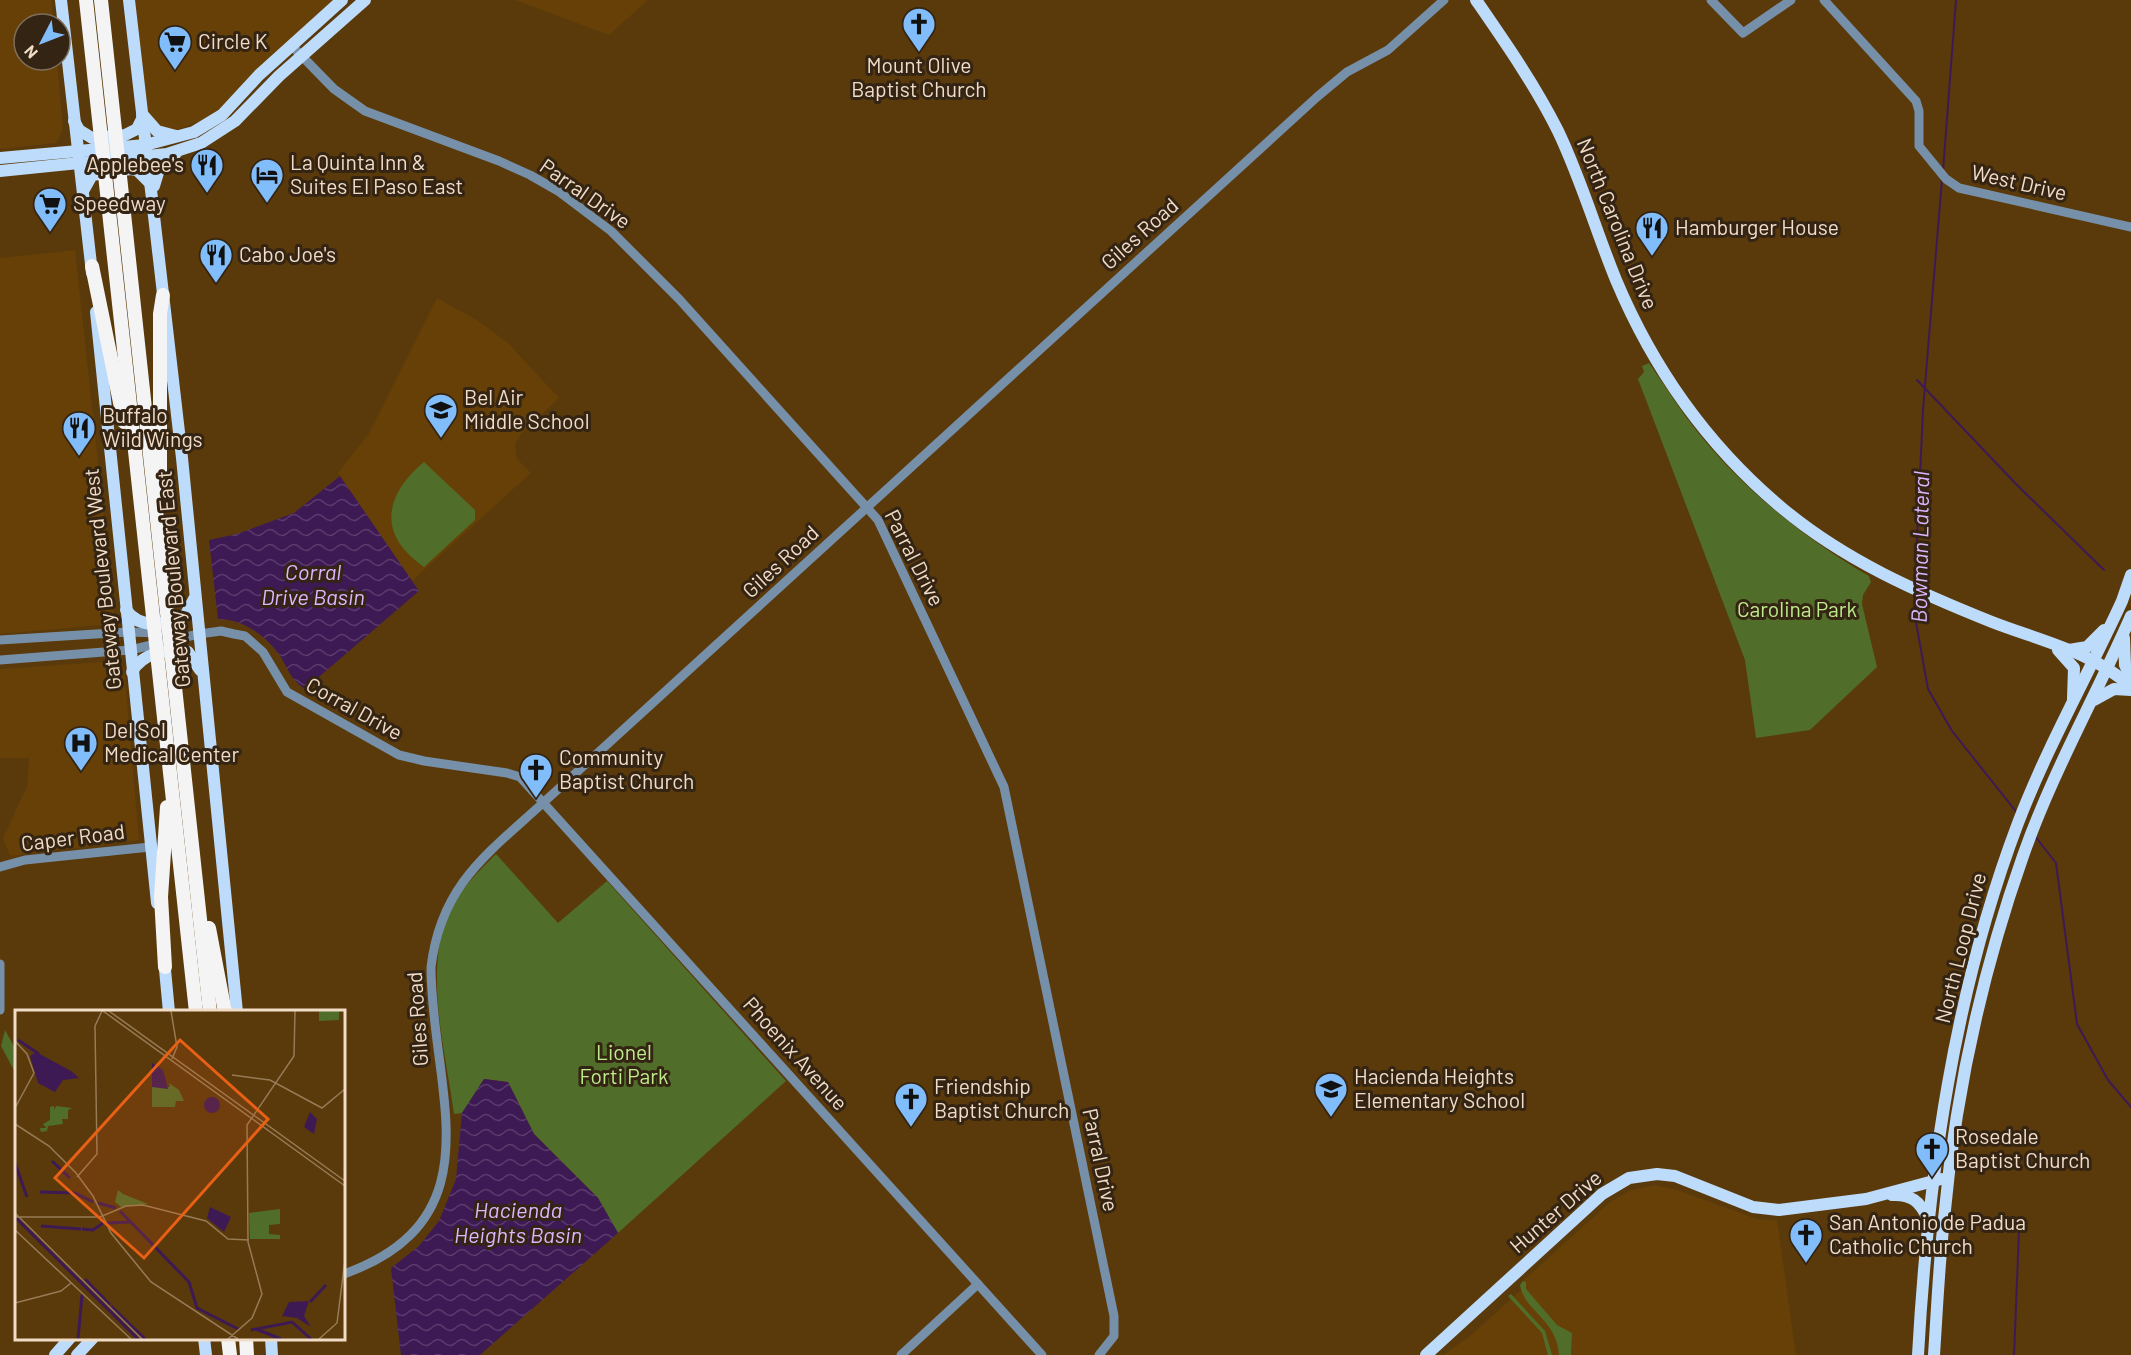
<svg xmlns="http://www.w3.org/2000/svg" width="2131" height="1355" font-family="Barlow,sans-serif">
  <defs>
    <pattern id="water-waves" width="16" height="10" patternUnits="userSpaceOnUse" patternTransform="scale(1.5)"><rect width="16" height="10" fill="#3e1a55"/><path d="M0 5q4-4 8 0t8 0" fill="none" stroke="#5a3b6c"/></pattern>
  </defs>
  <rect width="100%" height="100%" fill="#5a390b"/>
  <g fill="#664007">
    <polygon points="0,0 51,0 54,24 24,24 24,60 57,60 63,130 56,143 0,149"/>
    <polygon points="135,0 337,0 224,106 206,119 151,139"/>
    <polygon points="515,0 648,0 609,35"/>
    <polygon points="75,250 115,619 112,624 0,634 0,258"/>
    <polygon points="437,298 480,322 509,344 559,398 521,434 515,445 517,459 531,473 412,581 338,473 369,433"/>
    <polygon points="117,661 124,667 139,840 10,856 3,838 27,786 29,758 0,758 0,669"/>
    <polygon points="1654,1185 1677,1190 1757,1219 1777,1220 1796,1355 1443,1355 1470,1336 1521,1290 1523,1281 1610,1202 1631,1190"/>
  </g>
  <g fill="#506e29">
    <path d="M1649 363C1666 387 1681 412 1700 435 1747 493 1805 538 1869 576L1871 582 1863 595 1862 604 1877 667 1810 730 1756 738 1745 660 1638 379 1644 372 1642 366Z"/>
    <path d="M424 462 475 510V520L424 567C377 535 384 495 424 462Z"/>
    <path d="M496 854 558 923 607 881 786 1081 618 1233 598 1198 534 1134 508 1082 484 1079 462 1113 454 1114C446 1055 425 977 446 919 456 893 477 873 496 854Z"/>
    <polygon points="5,1030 16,1050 16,1074 1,1046"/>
    <path d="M1523 1281 1526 1282V1289L1557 1325 1572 1333 1571 1355H1559C1557 1319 1524 1311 1520 1285Z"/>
    <polygon points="1511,1294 1545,1331 1552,1355 1548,1355 1542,1333 1508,1296"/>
  </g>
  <g fill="url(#water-waves)">
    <path d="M340 476 419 591 305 689C286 676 288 664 274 648 260 632 240 619 218 619L209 540 237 534 294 513Z"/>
    <polygon points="484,1079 508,1082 534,1134 598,1198 618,1233 480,1355 401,1355 391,1268 419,1246 439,1221 456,1179 462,1113"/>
  </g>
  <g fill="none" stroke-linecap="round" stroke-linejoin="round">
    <g stroke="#3e1a55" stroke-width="2">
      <polyline points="1943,171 1956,0"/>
      <polyline points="1917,380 2017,485 2104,570"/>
      <polyline points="1915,584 1923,410 1942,179"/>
      <polyline points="1915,595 1914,611 1928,689 1952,731 2018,814"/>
      <polyline points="2034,835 2056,863 2077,1024 2108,1080 2131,1107"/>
      <polyline points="2014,1355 2019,1231"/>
    </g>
    <g stroke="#7790a9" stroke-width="9">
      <polyline points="1711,0 1743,33 1791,0"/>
      <polyline points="1824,0 1916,101 1919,111 1919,146 1946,179 1959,188 2131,227"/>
      <polyline points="291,45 334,89 365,111 499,161 530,175 558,191 611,231 679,299 878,520 1004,787 1114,1316 1114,1336 1099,1355"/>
      <polyline points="0,640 128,632 160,633"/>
      <polyline points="0,660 130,650 199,634 221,631 234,634 245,636 263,652 287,692 399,755 424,761 507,773 520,777 1042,1355"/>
      <polyline points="0,867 25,860 150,847"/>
      <polyline points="0,964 0,1010"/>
      <path d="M344 1274C500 1218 431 1089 431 967 441 885 487 854 544 802L1317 97 1347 72 1388 50 1444 0"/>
      <polyline points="901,1355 978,1284"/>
    </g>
    <g stroke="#bddbfa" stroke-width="12">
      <polyline points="61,0 92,273"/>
      <polyline points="129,0 182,458 237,1012"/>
      <path d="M1476 0C1505 42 1535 85 1558 131 1581 179 1596 231 1616 280 1653 368 1709 447 1782 508 1844 560 1917 592 1992 622 2038 640 2094 652 2131 687"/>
      <polyline points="142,114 157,131 176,136"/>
      <polyline points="74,121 79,130 92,138 125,135 137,129 142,119"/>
      <polyline points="0,158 145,145 194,132 222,115 259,75 342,0"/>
      <polyline points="0,171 167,154 201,143 235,121 279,76 365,0"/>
      <polyline points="154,186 160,166 176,153"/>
      <polyline points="83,191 92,175 130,169 137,170 150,183"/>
      <polyline points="96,312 157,903"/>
      <path d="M126 610C140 630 164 625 185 616L194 599"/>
      <polyline points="2124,638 2125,665 2131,678"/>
      <polyline points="2058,650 2074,668 2073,699"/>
      <polyline points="2069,650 2087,647 2104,630"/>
      <path d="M132 672C142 653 168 648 188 652L200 670"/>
      <polyline points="2094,700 2114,689 2131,690"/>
      <polyline points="164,959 169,1012"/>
      <path d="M1892 1195C1911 1194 1920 1201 1928 1219"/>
      <polyline points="204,1338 206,1355"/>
      <polyline points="271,1338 272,1355"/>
      <polyline points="55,1355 70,1338"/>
      <polyline points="77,1355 93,1338"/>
      <polyline points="1426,1355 1602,1194 1629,1178 1657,1174 1675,1176 1753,1207 1779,1210 1866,1199 1941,1179"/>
      <path d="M1918 1355C1928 1175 1954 992 2018 823 2047 747 2088 675 2122 601L2131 575"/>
      <path d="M1934 1355C1937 1310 1939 1264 1944 1219 1955 1097 1982 972 2023 856 2052 773 2096 696 2131 616"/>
    </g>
    <g stroke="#f4f4f4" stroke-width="14">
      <polyline points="86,0 196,1012"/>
      <polyline points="101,0 210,1012"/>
      <polyline points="92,266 124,422"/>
      <polyline points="160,484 160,314 163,295"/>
      <polyline points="209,928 225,1012"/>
      <polyline points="165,967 161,897 167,807"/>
      <polyline points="228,1338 230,1355"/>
      <polyline points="246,1338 247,1355"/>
    </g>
  </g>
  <defs>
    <g id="church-pin" transform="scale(1.725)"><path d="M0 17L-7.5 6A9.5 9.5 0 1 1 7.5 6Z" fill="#80bdfa" stroke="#342413"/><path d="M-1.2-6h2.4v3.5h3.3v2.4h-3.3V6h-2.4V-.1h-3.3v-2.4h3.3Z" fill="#111"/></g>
    <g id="supermarket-pin" transform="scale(1.725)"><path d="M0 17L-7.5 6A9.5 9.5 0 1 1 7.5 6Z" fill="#80bdfa" stroke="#342413"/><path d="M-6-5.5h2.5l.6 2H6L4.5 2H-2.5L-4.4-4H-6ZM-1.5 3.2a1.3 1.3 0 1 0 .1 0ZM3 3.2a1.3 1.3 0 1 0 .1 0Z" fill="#111"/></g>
    <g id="restaurant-pin" transform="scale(1.725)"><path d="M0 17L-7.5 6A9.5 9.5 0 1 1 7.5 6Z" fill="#80bdfa" stroke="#342413"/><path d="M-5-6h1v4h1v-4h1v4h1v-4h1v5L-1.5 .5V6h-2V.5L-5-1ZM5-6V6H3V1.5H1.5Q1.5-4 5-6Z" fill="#111"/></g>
    <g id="hotel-pin" transform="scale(1.725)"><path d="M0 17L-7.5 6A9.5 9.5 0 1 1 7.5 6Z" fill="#80bdfa" stroke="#342413"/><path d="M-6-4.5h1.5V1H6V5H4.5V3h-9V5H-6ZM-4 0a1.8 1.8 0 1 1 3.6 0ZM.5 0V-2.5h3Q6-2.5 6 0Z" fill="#111"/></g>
    <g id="school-pin" transform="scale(1.725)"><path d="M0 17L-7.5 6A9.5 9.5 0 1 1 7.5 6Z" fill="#80bdfa" stroke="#342413"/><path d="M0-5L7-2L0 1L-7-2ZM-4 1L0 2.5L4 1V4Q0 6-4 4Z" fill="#111"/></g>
    <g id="hospital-pin" transform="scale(1.725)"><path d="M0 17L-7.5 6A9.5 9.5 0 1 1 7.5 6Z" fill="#80bdfa" stroke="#342413"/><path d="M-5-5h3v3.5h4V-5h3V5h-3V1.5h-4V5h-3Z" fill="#111"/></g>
  </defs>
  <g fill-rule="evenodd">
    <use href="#church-pin" x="919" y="24"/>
    <use href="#supermarket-pin" x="175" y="42"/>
    <use href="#restaurant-pin" x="207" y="165"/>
    <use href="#hotel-pin" x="267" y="175"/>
    <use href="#supermarket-pin" x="50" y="204"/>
    <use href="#restaurant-pin" x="1652" y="228"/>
    <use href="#restaurant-pin" x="216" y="255"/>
    <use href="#school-pin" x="441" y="410"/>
    <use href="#restaurant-pin" x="79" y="428"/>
    <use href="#hospital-pin" x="81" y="743"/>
    <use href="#church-pin" x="536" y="770"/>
    <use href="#school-pin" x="1331" y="1089"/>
    <use href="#church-pin" x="911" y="1099"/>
    <use href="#church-pin" x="1932" y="1149"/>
    <use href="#church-pin" x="1806" y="1235"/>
  </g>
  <g text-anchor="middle" stroke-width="6" stroke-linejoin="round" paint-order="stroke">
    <g font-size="21" fill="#f1ddc7" stroke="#342413" text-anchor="start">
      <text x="198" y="49">Circle K</text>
      <text x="919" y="73" text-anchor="middle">Mount Olive<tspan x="919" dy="24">Baptist Church</tspan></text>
      <text x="290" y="170">La Quinta Inn &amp;<tspan x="290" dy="24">Suites El Paso East</tspan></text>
      <text x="184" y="172" text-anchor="end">Applebee's</text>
      <text x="73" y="211">Speedway</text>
      <text x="1675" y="235">Hamburger House</text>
      <text x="239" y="262">Cabo Joe's</text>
      <text x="464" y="405">Bel Air<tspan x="464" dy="24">Middle School</tspan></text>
      <text x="102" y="423">Buffalo<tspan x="102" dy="24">Wild Wings</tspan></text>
      <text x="104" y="738">Del Sol<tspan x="104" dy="24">Medical Center</tspan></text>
      <text x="559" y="765">Community<tspan x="559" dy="24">Baptist Church</tspan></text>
      <text x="1354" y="1084">Hacienda Heights<tspan x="1354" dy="24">Elementary School</tspan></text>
      <text x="934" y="1094">Friendship<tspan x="934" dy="24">Baptist Church</tspan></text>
      <text x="1955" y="1144">Rosedale<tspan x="1955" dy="24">Baptist Church</tspan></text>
      <text x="1829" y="1230">San Antonio de Padua<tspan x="1829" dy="24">Catholic Church</tspan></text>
    </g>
    <g font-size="21" fill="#f1ddc7" stroke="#342413">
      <text transform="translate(2019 183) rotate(13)" y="7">West Drive</text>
      <text transform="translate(585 194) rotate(35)" y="7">Parral Drive</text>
      <text transform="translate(1617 224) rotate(68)" y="7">North Carolina Drive</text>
      <text transform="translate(1140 234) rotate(-42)" y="7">Giles Road</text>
      <text transform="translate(914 558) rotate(63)" y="7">Parral Drive</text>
      <text transform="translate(781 562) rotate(-43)" y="7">Giles Road</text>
      <text transform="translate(103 579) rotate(-96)" y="7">Gateway Boulevard West</text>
      <text transform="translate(174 579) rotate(-95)" y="7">Gateway Boulevard East</text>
      <text transform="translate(354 709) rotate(29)" y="7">Corral Drive</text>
      <text transform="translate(73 838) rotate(-7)" y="7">Caper Road</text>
      <text transform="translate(1961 948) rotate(-76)" y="7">North Loop Drive</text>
      <text transform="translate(418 1019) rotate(-94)" y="7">Giles Road</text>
      <text transform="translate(795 1054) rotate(48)" y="7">Phoenix Avenue</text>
      <text transform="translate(1100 1160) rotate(78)" y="7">Parral Drive</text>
      <text transform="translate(1556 1212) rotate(-41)" y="7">Hunter Drive</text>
    </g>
    <g font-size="21" fill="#beec8a" stroke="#342413">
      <text x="1797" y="617">Carolina Park</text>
      <text x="624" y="1060">Lionel<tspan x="624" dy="24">Forti Park</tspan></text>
    </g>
    <g font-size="22" font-style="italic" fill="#deb6ff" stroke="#342413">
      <text transform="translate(1920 547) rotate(-89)" y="8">Bowman Lateral</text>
      <text x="313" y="580">Corral<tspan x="313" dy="25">Drive Basin</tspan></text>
      <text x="518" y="1218">Hacienda<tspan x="518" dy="25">Heights Basin</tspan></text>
    </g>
  </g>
  <g transform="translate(15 1010)">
    <rect width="330" height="330" fill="#5a390b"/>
    <path d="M304 1H324V10L304 11ZM154 73 164 80 169 91H161L160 97H137V77H155ZM39 96V100L41 96 57 98 53 100V109H47L48 114 33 116 32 121 26 122 25 118H31L28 114 35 110V97ZM103 180 108 184 133 194 106 197 100 192ZM265 199V214L254 215V224L265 225V229H235L234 203Z" fill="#506e29"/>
    <path d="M21 42 56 61 64 68 48 70 40 82 23 73 15 46ZM137 53 148 60 153 79 137 77ZM189 95a8 8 0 1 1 16 0a8 8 0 1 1-16 0ZM295 102 302 109 299 124 289 117ZM195 197 216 207 209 222 192 208ZM294 291 289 306 296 317 282 308 267 306 274 292Z" fill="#3e1a55"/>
    <path fill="none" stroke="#3e1a55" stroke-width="3" d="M3 30 24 44M37 151 55 168M0 153 12 187M25 182 60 183 78 192M83 193 101 198M105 201 174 272 182 298 223 319M1 208 123 329M93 213 115 212M26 216 66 219M67 219 78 220 88 213M70 269 95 295M295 292 311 275M96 296 130 329M241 319 266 329M236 320 277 312 296 329M63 329 67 285"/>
    <path fill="none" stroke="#967b56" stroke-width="1.5" d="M88 1 330 176M94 1 330 171M156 1 162 37 157 49M0 31 12 44 19 63 0 98M217 65 255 70 307 98 330 79M0 114 34 136 61 163 78 186 96 223 136 272 223 329M62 167 82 144 80 16 87 1M0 203 127 329M0 207H85L111 196 128 195 191 211 213 229 234 230M0 220 116 329M0 293 46 281 56 273M213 329 237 308 247 284 233 232 232 115 279 46 280 1M304 329 322 313 330 250"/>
    <path fill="#e86015" fill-opacity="0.15" stroke="#e86015" stroke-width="3" d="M165 30 253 109 129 248 40 168Z"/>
    <rect width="330" height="330" fill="none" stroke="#f1ddc7" stroke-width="3"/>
  </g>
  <g transform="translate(42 42) rotate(228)"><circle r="28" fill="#342413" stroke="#806e5b" stroke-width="1.5"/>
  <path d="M0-4.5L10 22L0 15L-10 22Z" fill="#80bdfa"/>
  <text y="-9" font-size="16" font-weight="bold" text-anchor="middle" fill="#f1ddc7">N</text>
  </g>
</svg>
